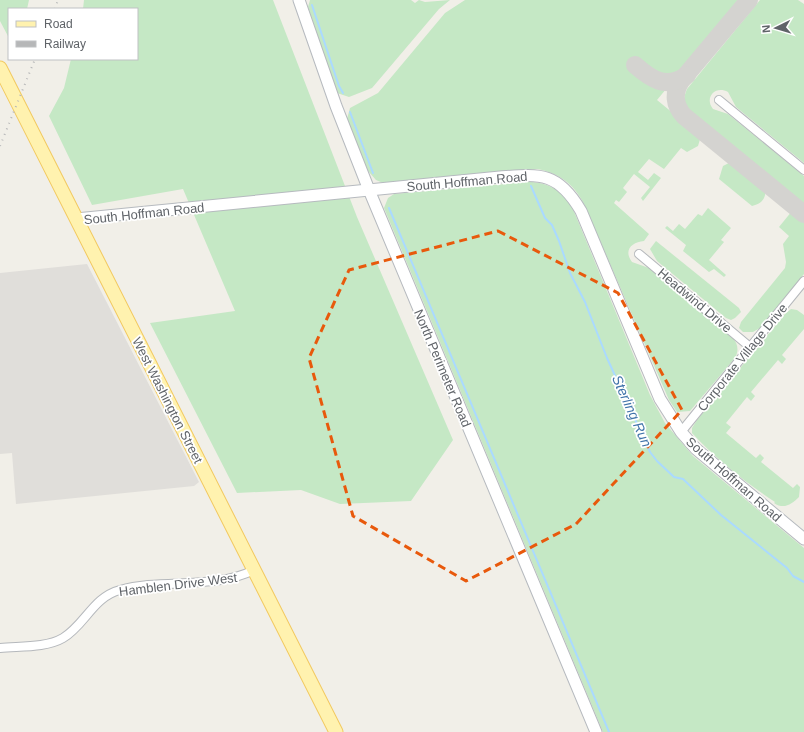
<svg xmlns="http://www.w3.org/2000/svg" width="804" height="732" font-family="Arial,sans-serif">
  <rect width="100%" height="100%" fill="#f1efe8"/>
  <polygon fill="#e0deda" points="87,264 199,482 194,486 16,504 12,453 0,454 0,273"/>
  <g fill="#c5e8c5">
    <polygon points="0,0 29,0 27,9 9,9 9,38 0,21"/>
    <polygon points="84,0 273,0 357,217 453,440 411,501 340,504 301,490 237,493 150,323 235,311 183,189 92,205 49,116 64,88 71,59 137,59 137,9 83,9"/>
    <polygon points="310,0 411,0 415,3 419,0 425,2 450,0 439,9 372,88 349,97 337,93 308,7"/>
    <path d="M465 0H740L657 100 701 136 698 146 687 152 681 148 664 169 649 159 638 172 648 180 654 173 661 178 643 201 641 198 650 187 634 174 623 188 627 192 619 202 616 200 614 203 649 234 644 241C632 242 623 250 632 262L649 268 733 338C738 344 739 351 735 358L690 411 677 412 669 400 584 204C574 184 559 173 537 169L383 183 376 180 368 171 347 119 350 108 378 93 445 13Z"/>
    <path d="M760 0H798L804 4V163L736 107 728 92C715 85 704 98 713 109L728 114 804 176V207L700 121C691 108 679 108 687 89Z"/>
    <path d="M733 161 766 189C765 199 763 203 752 206L719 179 723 166Z"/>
    <path d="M528 182C549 182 563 191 573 209L650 395 665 423 693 456 804 548V732H603L384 208 388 198 394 194Z"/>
    <polygon points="708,208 731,228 721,240 724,242 709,260 726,275 724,277 714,269 709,272 683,251 686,245 665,228 667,226 673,231 679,224 685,229 698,214 702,216"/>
    <polygon points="792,211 804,220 804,274 760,328 753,332 743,332 739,328 741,322 785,268 786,262 783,244 789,236 779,227"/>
    <polygon points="656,241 739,308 741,312 735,318 731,320 726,318 657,261 650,249"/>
    <path d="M791 309 797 310 804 315V329L782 355 786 359 782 364 778 360 751 392 755 396 751 401 747 397 726 423 731 427 726 433 756 458 760 454 764 458 761 462 793 488 797 484 800 487 799 497C792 504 784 510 774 503L775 502C746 483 716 459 692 433V428L697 420 785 314Z"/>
  </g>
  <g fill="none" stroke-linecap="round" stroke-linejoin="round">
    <g stroke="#aadaff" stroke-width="2">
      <polyline points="312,5 339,86 343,93"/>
      <polyline points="350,112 373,173"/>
      <polyline points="531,186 545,218 552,225 559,241 570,273 585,302 607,358 650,452 657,461 674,477 683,479 721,515 787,568 793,576 804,582"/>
      <polyline points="389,208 609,732"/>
    </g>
    <g stroke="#d4d3d0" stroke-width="18">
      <path d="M749 0 681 81C673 93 674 105 684 116L804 214"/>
      <path d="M635 65C651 79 666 90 687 75"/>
    </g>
    <g stroke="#b5b8bc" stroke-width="10">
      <g id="street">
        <polyline points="719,100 804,170"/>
        <polyline points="639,254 750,347"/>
        <polyline points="681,432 804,281"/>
        <path d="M0 648C19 646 46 648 63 638 85 625 93 597 120 590 162 578 214 590 254 570"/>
      </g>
    </g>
    <g stroke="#b6babf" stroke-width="13">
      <g id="secondary">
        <polyline points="299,0 336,106 369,190 596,732"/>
        <path d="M76 219 500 177C541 174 558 172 581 211L660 399 681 432 696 449 804 539"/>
      </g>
    </g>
    <g stroke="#f2c960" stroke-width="15">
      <polyline id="primary" points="0,68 336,732"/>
    </g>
    <use href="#street" stroke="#fff" stroke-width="8"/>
    <use href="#secondary" stroke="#fff" stroke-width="11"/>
    <use href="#primary" stroke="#fff2af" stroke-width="13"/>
    <g stroke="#b6b7b8" stroke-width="2" stroke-dasharray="1 5" stroke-linecap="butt">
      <polyline points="55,9 58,0"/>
      <polyline points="0,146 35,59"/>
    </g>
  </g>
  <path fill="none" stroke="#e8590c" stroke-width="3" stroke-dasharray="8 5" stroke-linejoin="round" d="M498 231 618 293 682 410 576 524 466 581 353 516 309 358 349 270Z"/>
  <g text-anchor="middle" stroke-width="3.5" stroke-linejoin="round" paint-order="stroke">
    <g font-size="13" fill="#5f6368" stroke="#fff">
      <text transform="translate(467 181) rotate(-5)" y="5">South Hoffman Road</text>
      <text transform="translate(144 213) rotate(-6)" y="5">South Hoffman Road</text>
      <text transform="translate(695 300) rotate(40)" y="5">Headwind Drive</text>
      <text transform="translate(742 357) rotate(-51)" y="5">Corporate Village Drive</text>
      <text transform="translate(443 368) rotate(67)" y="5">North Perimeter Road</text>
      <text transform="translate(168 400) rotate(63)" y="5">West Washington Street</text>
      <text transform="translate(734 479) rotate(41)" y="5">South Hoffman Road</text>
      <text transform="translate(178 584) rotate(-7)" y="5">Hamblen Drive West</text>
    </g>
    <g font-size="14" font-style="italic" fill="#4174aa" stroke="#fff">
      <text transform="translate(632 411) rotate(66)" y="5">Sterling Run</text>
    </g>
  </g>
  <rect x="8" y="8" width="130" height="52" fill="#ffffff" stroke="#bfc1c3"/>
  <rect x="16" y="21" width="20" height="6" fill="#fff2af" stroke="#bfc1c3"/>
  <text x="44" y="28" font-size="12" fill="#5f6368">Road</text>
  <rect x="16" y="41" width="20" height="6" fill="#b6b7b8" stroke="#bfc1c3"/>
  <text x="44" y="48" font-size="12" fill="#5f6368">Railway</text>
  <g transform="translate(776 28) rotate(265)" stroke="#ffffff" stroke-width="3" paint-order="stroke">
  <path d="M0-3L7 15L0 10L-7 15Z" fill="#5f6368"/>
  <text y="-6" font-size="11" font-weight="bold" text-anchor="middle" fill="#5f6368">N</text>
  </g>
</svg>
